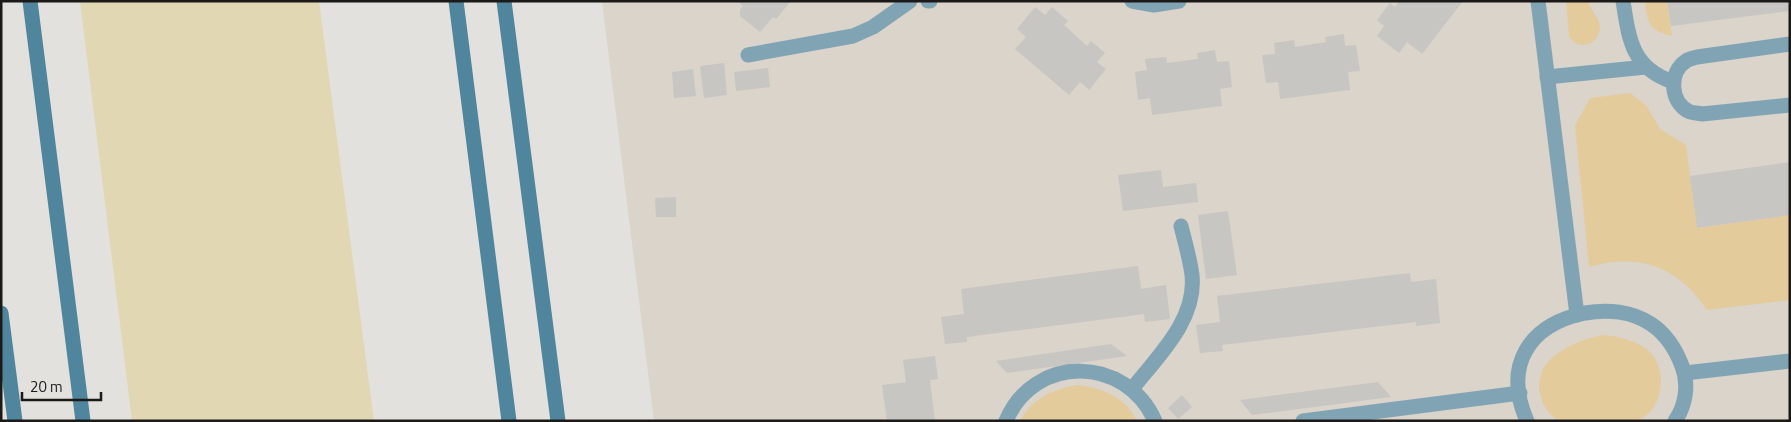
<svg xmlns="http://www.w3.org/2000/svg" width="1791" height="422" font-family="'Titillium Web',sans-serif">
  <rect width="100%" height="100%" fill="#e3e1dd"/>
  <polygon fill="#dad4ca" points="602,1 1790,1 1790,421 654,421"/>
  <g fill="#e4cb9c">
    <path d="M1566 1H1588C1590 11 1600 17 1600 27 1599 45 1578 52 1569 36Z"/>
    <path d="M1645 1H1667L1672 36C1649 31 1647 22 1645 1Z"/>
    <path d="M1630 93 1646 105 1660 129 1686 145 1697 228 1790 215V300L1707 310C1677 266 1640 253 1589 267L1575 126 1590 98Z"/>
    <path d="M1604 335C1620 337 1637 340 1650 352 1668 371 1664 411 1636 421 1631 422 1622 421 1617 421 1597 421 1578 421 1559 421 1548 414 1542 405 1540 392 1534 357 1576 340 1604 335Z"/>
    <path d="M1078 385C1103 388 1125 397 1137 421H1020C1032 398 1054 389 1078 385Z"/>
  </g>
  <polygon fill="#e1d8b3" points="80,1 319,1 374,421 132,421"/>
  <g fill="#c7c6c2">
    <polygon points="737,1 791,1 776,19 773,17 760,32 740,16 740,10 743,6"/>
    <polygon points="1399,1 1463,1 1422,54 1407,42 1399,53 1377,36 1384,26 1377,20 1390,3 1395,7"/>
    <polygon points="1667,1 1790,1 1790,11 1671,26"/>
    <polygon points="1035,7 1045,15 1052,7 1068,21 1064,25 1087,46 1091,41 1105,53 1097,62 1106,69 1089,90 1080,82 1069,95 1015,49 1026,37 1017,29"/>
    <polygon points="1344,34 1345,46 1356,45 1360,71 1348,72 1350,90 1280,99 1278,82 1266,83 1262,55 1275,54 1274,43 1294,40 1295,47 1326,42 1325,37"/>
    <polygon points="1215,50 1217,62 1229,61 1232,87 1220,89 1222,106 1152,115 1150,98 1138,100 1135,72 1147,70 1145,59 1166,57 1167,63 1198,59 1197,53"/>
    <polygon points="724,63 727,95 704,98 700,66"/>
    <polygon points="768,68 770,87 736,91 734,72"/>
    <polygon points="693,69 696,96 674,98 672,72"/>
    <polygon points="1790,162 1790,215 1697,228 1690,176"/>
    <polygon points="1161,170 1163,187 1196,183 1198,202 1123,211 1118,175"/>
    <polygon points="676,197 676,217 656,217 655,198"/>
    <polygon points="1228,211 1237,275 1206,279 1198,215"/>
    <polygon points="1138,266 1141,289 1166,285 1170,319 1145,322 1144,314 967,337 967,342 945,344 941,317 964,314 961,289"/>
    <polygon points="1410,273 1411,282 1436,279 1440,323 1416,326 1416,322 1222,345 1223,351 1200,353 1196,325 1220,322 1217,296"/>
    <polygon points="1111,344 1127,356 1007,373 996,361"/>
    <polygon points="935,356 938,379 930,380 935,421 887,421 882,385 906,382 903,360"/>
    <polygon points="1378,382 1391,397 1252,415 1240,400"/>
    <polygon points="1182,395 1192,407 1178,419 1168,408"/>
  </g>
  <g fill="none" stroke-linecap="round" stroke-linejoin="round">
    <g stroke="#81a4b5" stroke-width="15">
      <polyline points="928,1 930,1"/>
      <polyline points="1132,1 1154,5 1179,1"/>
      <polyline points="1538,1 1577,315"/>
      <path d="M1623 1C1629 40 1632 68 1673 82"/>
      <path d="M1790 44 1697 57C1694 58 1689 59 1686 61 1668 73 1670 103 1690 112 1693 113 1698 113 1702 114L1790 105"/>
      <polyline points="748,55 853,36 873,27 910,1"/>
      <polyline points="1547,77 1646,67"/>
      <polyline points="1685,373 1790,361"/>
      <path d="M1132 389C1157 357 1197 320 1192 275 1190 259 1185 242 1181 226"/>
      <path d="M1006 421C1034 354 1126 355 1155 421"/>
      <polyline points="1303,421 1520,393"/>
      <path d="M1527 421C1503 366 1528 325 1585 313 1607 309 1632 311 1651 324 1666 334 1676 350 1682 366 1689 384 1686 405 1675 421"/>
    </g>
    <g stroke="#4f869e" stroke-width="15">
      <polyline points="30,1 83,421"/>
      <polyline points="456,1 509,421"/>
      <polyline points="504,1 558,421"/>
      <polyline points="1,313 15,421"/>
    </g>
  </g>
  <rect width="1791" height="422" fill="none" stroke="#1b1a19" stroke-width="5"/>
  <path d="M22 392v8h79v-8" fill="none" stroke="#1b1a19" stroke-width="2.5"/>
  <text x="30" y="392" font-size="15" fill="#1b1a19" stroke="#e3e1dd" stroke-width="4" paint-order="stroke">20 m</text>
</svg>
